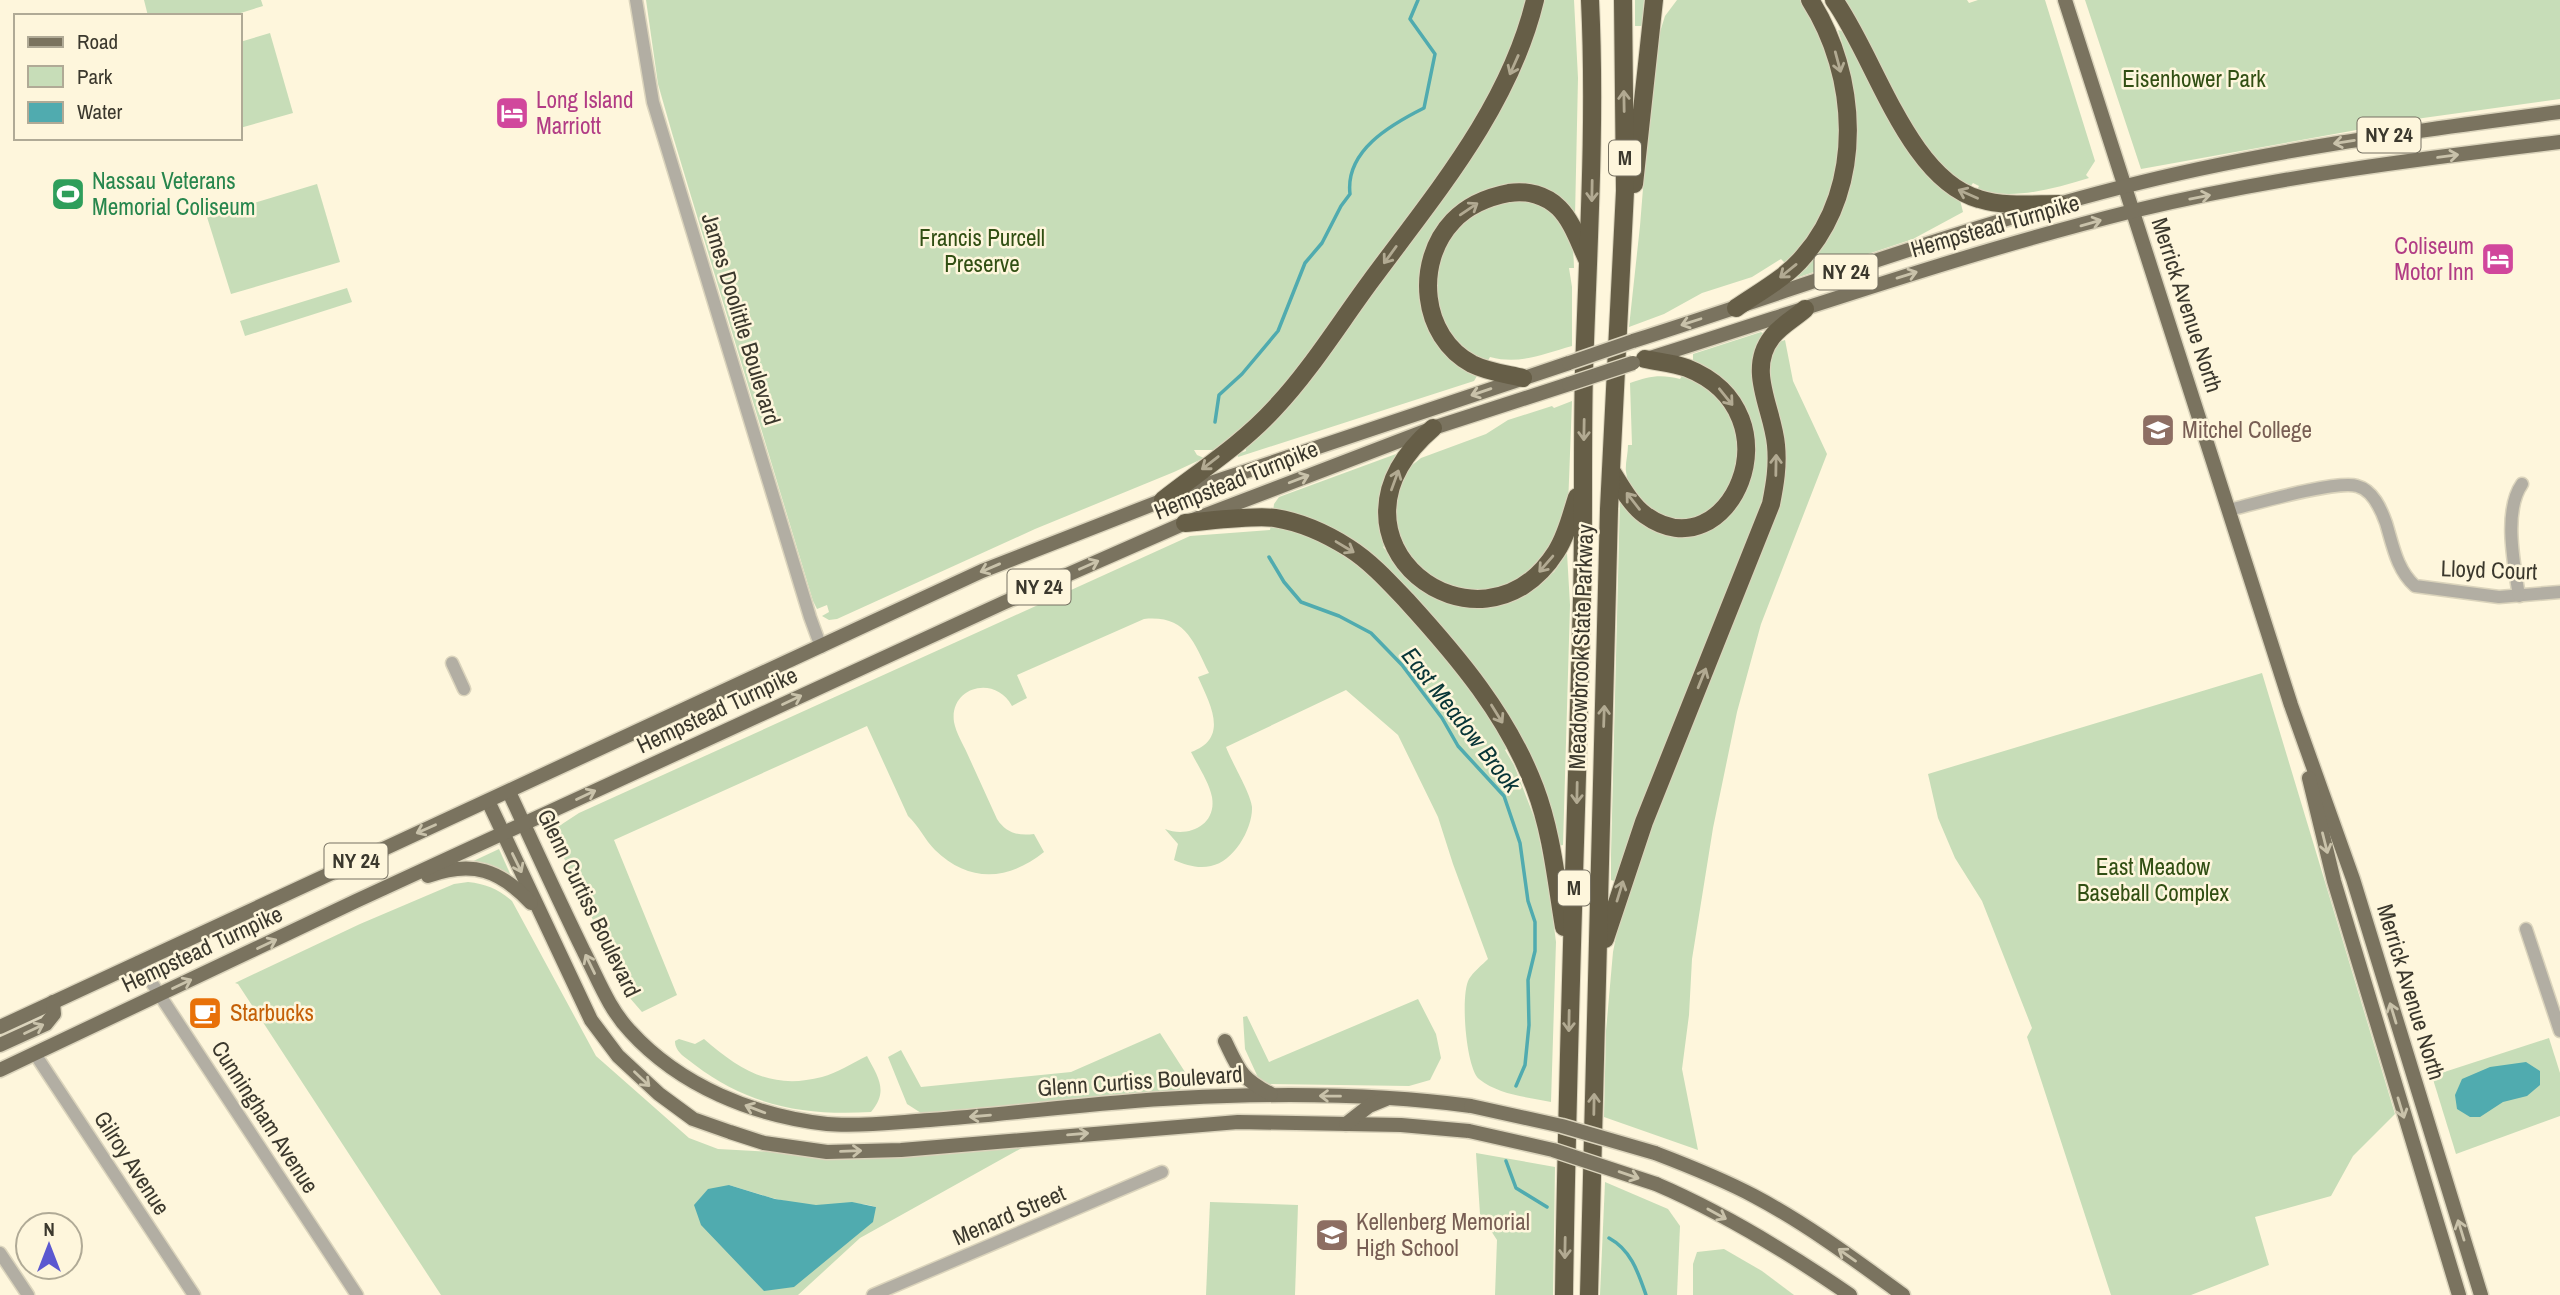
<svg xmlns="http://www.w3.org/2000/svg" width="2560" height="1295" font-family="'Archivo Narrow',sans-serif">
  <rect width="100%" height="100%" fill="#fef6dc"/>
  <g fill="#c7ddb8" fill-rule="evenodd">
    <polygon points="144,0 261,0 263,6 231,16 148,16"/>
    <polygon points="646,0 1525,0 1520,29 1503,73 1452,157 1273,403 1217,450 1194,450 1197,455 1204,458 1174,472 1035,529 837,619 829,620 822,616 829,612 827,605 817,609 813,601 672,133 658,84"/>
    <path d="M1540 0H1574L1578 78 1575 217C1570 210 1566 200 1559 196 1496 155 1412 222 1421 291 1421 295 1421 302 1422 307 1426 317 1469 360 1480 371L1474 381 1238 457 1237 454 1246 451 1244 442 1467 157Z"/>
    <polygon points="1635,0 1644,0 1642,26 1635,26"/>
    <polygon points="1677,0 1801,0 1821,33 1840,100 1841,141 1836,176 1826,207 1812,236 1786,264 1781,259 1752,277 1702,293 1664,314 1629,327 1640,226 1654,51 1665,16"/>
    <path d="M1844 0H1967L1969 3 1978 0H2045L2095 161 2086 175 2089 178C2052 189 2016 200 1977 190L1979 186 1973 183 1970 187C1961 181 1951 176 1943 168 1899 123 1881 52 1844 0Z"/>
    <polygon points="2085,0 2560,0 2560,99 2423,118 2141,169"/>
    <polygon points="1838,30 1847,32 1921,168 1944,190 1960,200 1963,212 1913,239 1790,280 1807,268 1809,259 1853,166 1856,111 1845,53"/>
    <polygon points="270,33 293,113 240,128 240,42"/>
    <polygon points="317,184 340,262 231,294 207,217"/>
    <path d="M1518 197C1563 208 1573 222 1574 268H1569L1572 287V346C1543 354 1520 365 1490 357L1487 362 1464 351 1443 327 1432 286 1449 233 1469 213Z"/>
    <polygon points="347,288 352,302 245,336 240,321"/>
    <polygon points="1761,332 1764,334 1755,360 1769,430 1767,493 1617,882 1611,880 1611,855 1620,498 1688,532 1743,492 1729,388 1712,373 1693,364 1693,354"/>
    <polygon points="1785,340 1793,381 1827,454 1761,624 1737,712 1713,828 1692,959 1689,1015 1682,1069 1698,1150 1604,1117 1606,1031 1613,952 1622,906 1641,846 1778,500 1765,376 1768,354 1779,342"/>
    <path d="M1684 373C1696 382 1718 392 1727 404 1737 419 1737 433 1737 450 1737 458 1739 469 1737 477 1720 534 1635 534 1626 472 1625 464 1628 454 1628 445H1632L1630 383C1649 376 1661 374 1680 379Z"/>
    <polygon points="1572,401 1568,506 1550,554 1528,575 1499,589 1468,592 1438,584 1410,564 1395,535 1394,495 1411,466 1421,458 1486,434 1508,420 1552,406 1554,408"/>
    <path d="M1396 454C1395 466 1388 475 1384 486 1377 504 1383 526 1387 544L1383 547 1406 574 1430 592 1526 591 1554 572 1567 553 1570 605 1563 845 1558 846 1547 802 1399 582 1273 512 1274 504 1279 497Z"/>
    <path d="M1271 524 1300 529 1365 566 1455 663 1510 747 1505 750 1514 765 1536 822 1549 887 1556 942 1551 1102C1527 1097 1499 1095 1479 1079 1466 1068 1460 995 1469 979 1473 972 1482 965 1488 959L1453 864 1438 817 1398 735 1346 690 1226 747C1231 761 1251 794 1252 807 1253 828 1234 862 1211 866 1198 869 1186 865 1174 860L1178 844 1165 829C1187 838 1217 826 1212 797 1209 782 1198 766 1191 752 1230 738 1210 704 1198 677L1209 673C1193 641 1186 615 1144 619L1017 675 1027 698 1012 706C995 674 949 687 954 722 956 733 963 744 967 753 977 775 987 797 997 819 1006 833 1018 836 1034 834L1044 852C1008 881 969 883 935 850 925 840 919 826 908 816L867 726 614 840 677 995 642 1012 629 997 556 841V828L579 813 1190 536 1270 530Z"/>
    <polygon points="2262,673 2395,1114 2353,1156 2331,1196 2255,1217 2269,1265 2191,1295 2111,1295 2027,1037 2032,1028 1982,901 1955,858 1938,818 1928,774"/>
    <polygon points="499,849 512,878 467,864"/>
    <path d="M468 882C486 884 498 889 512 901L596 1056 689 1138 718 1149 814 1154 1038 1139 860 1238 798 1295H441L238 984 235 983 360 924 454 884ZM729 1185C757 1193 786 1204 815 1205 838 1206 853 1200 876 1207L701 1225Z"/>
    <polygon points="1418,999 1436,1034 1441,1058 1430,1080 1409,1086 1261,1084 1245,1049 1243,1017 1247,1016 1269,1062"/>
    <polygon points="1160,1033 1185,1072 1185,1080 1177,1094 921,1113 907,1104 888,1057 901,1050 921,1087 1071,1072"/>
    <polygon points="2549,1038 2560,1073 2560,1116 2456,1154 2432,1076"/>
    <path d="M679 1039 695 1044 704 1039C741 1071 772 1090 822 1077 837 1073 852 1063 867 1056 878 1077 889 1091 871 1112 805 1116 749 1106 695 1065 687 1058 675 1053 675 1041Z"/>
    <polygon points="1476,1153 1555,1167 1553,1295 1495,1295 1497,1240 1480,1214"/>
    <polygon points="1605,1182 1668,1209 1680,1226 1677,1295 1600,1295"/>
    <polygon points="1210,1202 1298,1205 1295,1295 1206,1295"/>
    <polygon points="1724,1249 1762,1271 1794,1295 1693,1295 1693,1264 1697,1252"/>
  </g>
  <g fill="#50abaf">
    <polygon points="2526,1062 2540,1071 2540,1085 2527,1096 2503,1102 2480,1117 2470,1117 2457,1109 2455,1095 2462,1079 2490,1067"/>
    <polygon points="729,1185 775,1199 816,1205 852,1202 876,1207 873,1222 794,1287 764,1291 701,1225 694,1205 708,1189"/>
  </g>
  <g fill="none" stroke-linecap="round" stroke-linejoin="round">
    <g stroke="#50abaf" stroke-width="3.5">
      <path d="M1215 422 1219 395 1242 374 1278 331 1305 263 1322 243 1341 206 1350 194C1345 151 1390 125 1424 108L1435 54 1410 19 1418 0"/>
      <polyline points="1269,557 1284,582 1301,602 1339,616 1371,633 1402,665 1442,718 1458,746 1504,796 1520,843 1528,901 1535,922 1535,951 1528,980 1529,1025 1525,1065 1516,1086"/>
      <polyline points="1506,1161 1516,1188 1547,1207"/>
      <path d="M1609 1238C1631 1250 1638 1272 1646 1295"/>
    </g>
    <g stroke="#dbd4bc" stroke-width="15">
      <g id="minor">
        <polyline points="636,0 653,102 810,617 821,647"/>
        <path d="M2229 510C2254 504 2336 480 2357 486 2373 490 2381 509 2386 523 2393 546 2397 570 2415 586L2499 597 2560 592"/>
        <path d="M2519 596C2514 564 2503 511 2522 484"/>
        <polyline points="452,663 464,689"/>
        <polyline points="2526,929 2560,1031"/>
        <polyline points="138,962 357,1295"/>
        <polyline points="35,1054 194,1295"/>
        <polyline points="0,1253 28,1295"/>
        <polyline points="873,1295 1162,1172"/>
      </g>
    </g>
    <g stroke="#dbd4bc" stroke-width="17">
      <g id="major">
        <polyline points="2065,0 2291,705 2353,879 2481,1295"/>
        <path d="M1633 341C1796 289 1957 229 2122 187 2266 150 2413 131 2560 112"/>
        <path d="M1647 359C1809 308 1968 252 2133 211 2273 177 2417 159 2560 142"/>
        <polyline points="2309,778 2334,881 2459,1295"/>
        <path d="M509 792C534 846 558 899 584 952 598 979 609 1009 630 1031 680 1086 754 1116 827 1124 859 1127 898 1122 930 1120 1013 1114 1097 1102 1180 1098 1277 1093 1375 1093 1471 1106"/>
        <polyline points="488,801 591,1020 618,1056 659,1094 693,1119 730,1132 764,1143 827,1152 901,1150 1238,1122 1401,1125 1469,1131"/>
        <path d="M428 876C473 860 500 870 531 903"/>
        <polyline points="0,1027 982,571 1184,492 1569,363"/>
        <path d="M1225 1041C1239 1070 1241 1079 1271 1094"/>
        <polyline points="0,1045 46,1024 54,1014 53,1002"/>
        <polyline points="0,1070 356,901 1003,603 1185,523 1433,428 1569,384"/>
        <polyline points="1346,1124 1369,1106 1386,1099"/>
        <path d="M1655 1153C1689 1166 1722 1179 1754 1196 1807 1224 1855 1260 1903 1295"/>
        <path d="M1656 1184C1724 1213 1789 1253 1850 1295"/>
      </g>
    </g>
    <g stroke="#dbd4bc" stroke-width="20">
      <g id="highway">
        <path d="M1834 0C1875 57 1908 179 1979 199 2005 207 2032 204 2059 204"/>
        <polyline points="1634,184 1654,0"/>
        <path d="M1736 308C1759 292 1786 278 1804 256 1865 186 1858 75 1810 0"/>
        <path d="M1523 378C1506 374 1488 372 1472 364 1421 337 1414 262 1453 221 1468 205 1488 197 1509 193 1527 190 1546 195 1559 208 1572 221 1579 242 1587 259"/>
        <path d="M1433 428C1304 539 1480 671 1556 552 1567 535 1571 515 1577 497"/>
        <path d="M1612 472C1621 486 1631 505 1645 515 1728 575 1802 414 1687 368 1674 363 1659 362 1645 359"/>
        <path d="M1163 500C1200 471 1242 444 1274 409 1310 371 1339 324 1370 282 1434 195 1509 108 1535 0"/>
        <path d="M1185 523C1210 521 1253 515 1275 518 1300 522 1327 534 1349 548 1371 562 1389 582 1407 601 1458 657 1508 716 1535 788 1552 833 1556 880 1564 927"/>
        <path d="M1605 939 1644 822 1771 504C1775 484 1778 466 1776 445 1773 409 1746 370 1772 337 1780 326 1795 318 1805 309"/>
        <path d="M1564 1295C1567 1063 1576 831 1582 599 1584 523 1582 447 1584 371 1588 247 1596 124 1590 0"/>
        <polyline points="1589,1295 1609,509 1625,191 1623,0"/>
      </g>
    </g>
    <use href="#minor" stroke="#b2aea3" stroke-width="12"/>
    <use href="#major" stroke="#7a735f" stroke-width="14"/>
    <use href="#highway" stroke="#665e47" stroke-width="18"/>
    <g stroke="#dbd4bc" stroke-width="17" stroke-linecap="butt">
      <g id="major-bridge">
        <polyline points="1569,363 1633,341"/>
        <polyline points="1569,384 1633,363"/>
        <polyline points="1471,1106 1562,1126 1655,1153"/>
        <polyline points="1469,1131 1553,1150 1656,1184"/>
      </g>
    </g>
    <use href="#major-bridge" stroke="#7a735f" stroke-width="14"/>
  </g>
  <defs><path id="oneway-shaft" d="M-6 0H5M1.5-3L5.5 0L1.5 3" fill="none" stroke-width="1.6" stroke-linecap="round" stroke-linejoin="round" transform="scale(1.75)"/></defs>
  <g stroke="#b2aa92">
    <use href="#oneway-shaft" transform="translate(1838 62) rotate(75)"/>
    <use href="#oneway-shaft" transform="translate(1514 65) rotate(114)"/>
    <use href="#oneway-shaft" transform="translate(1624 101) rotate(-91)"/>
    <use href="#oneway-shaft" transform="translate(1592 191) rotate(91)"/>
    <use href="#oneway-shaft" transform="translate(1968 194) rotate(-156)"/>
    <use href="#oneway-shaft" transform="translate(1469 209) rotate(-34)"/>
    <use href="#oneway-shaft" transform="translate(1390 255) rotate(126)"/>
    <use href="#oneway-shaft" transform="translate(1788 271) rotate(141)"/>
    <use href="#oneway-shaft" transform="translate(1726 397) rotate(51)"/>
    <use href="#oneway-shaft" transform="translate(1584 430) rotate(91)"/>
    <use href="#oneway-shaft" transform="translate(1210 463) rotate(142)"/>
    <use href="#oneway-shaft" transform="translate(1776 465) rotate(-89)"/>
    <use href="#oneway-shaft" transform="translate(1395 480) rotate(-70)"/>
    <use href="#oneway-shaft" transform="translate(1633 501) rotate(-128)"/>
    <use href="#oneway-shaft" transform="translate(1345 547) rotate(31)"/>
    <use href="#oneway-shaft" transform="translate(1546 564) rotate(131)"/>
    <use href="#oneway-shaft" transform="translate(1702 678) rotate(-68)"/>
    <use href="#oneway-shaft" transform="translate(1497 714) rotate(58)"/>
    <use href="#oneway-shaft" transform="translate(1604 716) rotate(-88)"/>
    <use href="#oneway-shaft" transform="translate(1577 793) rotate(91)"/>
    <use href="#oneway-shaft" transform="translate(1620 891) rotate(-73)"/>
    <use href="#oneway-shaft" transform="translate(1569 1021) rotate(91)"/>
    <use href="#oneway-shaft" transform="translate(1594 1104) rotate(-89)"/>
    <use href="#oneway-shaft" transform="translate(1565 1248) rotate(91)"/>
  </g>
  <g stroke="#c9c2aa">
    <use href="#oneway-shaft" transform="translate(2344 142) rotate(171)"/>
    <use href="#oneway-shaft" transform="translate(2448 156) rotate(-8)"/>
    <use href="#oneway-shaft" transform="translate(2200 197) rotate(-11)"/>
    <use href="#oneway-shaft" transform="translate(2091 223) rotate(-16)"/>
    <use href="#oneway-shaft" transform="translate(1907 275) rotate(-17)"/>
    <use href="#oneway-shaft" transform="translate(1691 322) rotate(162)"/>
    <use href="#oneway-shaft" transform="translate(1481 392) rotate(161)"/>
    <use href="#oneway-shaft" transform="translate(1299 479) rotate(-21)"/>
    <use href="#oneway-shaft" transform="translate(1089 565) rotate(-24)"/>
    <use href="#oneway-shaft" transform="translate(990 568) rotate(157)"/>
    <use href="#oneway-shaft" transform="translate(792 700) rotate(-25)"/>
    <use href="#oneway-shaft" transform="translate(586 795) rotate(-25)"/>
    <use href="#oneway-shaft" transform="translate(426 829) rotate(156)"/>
    <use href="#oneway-shaft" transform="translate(2325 843) rotate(76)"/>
    <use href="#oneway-shaft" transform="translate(517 863) rotate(64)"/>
    <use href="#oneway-shaft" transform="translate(267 944) rotate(-25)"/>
    <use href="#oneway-shaft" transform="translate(590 964) rotate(-116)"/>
    <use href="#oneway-shaft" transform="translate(182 984) rotate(-25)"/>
    <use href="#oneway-shaft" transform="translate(2393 1013) rotate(-107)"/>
    <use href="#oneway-shaft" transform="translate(34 1029) rotate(-25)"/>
    <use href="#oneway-shaft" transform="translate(642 1079) rotate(44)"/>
    <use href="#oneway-shaft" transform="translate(1330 1096) rotate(-179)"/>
    <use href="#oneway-shaft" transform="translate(2401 1108) rotate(73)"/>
    <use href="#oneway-shaft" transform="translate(755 1109) rotate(-159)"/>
    <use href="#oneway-shaft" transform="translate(980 1116) rotate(175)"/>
    <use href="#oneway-shaft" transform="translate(1078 1134) rotate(-5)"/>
    <use href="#oneway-shaft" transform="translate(851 1151) rotate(-2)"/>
    <use href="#oneway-shaft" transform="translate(1629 1175) rotate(19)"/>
    <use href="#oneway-shaft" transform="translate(1717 1214) rotate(29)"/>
    <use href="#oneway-shaft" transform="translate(2461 1230) rotate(-107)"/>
    <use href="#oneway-shaft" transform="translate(1847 1255) rotate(-145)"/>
  </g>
  <defs>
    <g id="hotel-square" transform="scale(1.75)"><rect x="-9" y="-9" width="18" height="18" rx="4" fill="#d1479c" stroke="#fef6dc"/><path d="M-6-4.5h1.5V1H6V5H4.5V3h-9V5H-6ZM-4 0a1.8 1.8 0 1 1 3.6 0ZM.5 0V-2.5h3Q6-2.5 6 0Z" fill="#fff"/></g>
    <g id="stadium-square" transform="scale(1.75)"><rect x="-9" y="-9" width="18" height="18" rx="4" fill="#2e9e5b" stroke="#fef6dc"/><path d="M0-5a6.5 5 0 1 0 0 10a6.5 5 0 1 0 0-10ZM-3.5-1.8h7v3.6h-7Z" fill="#fff"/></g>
    <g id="school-square" transform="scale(1.75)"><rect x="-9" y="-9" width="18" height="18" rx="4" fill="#8d6e63" stroke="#fef6dc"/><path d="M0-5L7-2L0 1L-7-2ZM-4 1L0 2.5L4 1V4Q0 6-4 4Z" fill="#fff"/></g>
    <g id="cafe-square" transform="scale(1.75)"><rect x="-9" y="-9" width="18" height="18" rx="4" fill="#e8710a" stroke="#fef6dc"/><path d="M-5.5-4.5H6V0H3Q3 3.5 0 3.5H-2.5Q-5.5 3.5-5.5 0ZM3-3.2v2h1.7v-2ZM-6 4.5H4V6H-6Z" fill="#fff"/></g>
  </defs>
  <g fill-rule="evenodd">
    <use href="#hotel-square" x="512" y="113"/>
    <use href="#stadium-square" x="68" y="194"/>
    <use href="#hotel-square" x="2498" y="259"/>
    <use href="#school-square" x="2158" y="430"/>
    <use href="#cafe-square" x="205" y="1013"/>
    <use href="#school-square" x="1332" y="1235"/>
  </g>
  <g text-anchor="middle" stroke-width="5" stroke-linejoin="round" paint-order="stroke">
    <g fill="#fef6dc" stroke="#767162" stroke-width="2">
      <rect x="2357.5" y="117.5" width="63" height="35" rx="5"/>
      <rect x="1609" y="140.5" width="32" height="35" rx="5"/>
      <rect x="1814.5" y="254.5" width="63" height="35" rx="5"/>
      <rect x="1007.5" y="569.5" width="63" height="35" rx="5"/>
      <rect x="324.5" y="843.5" width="63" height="35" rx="5"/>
      <rect x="1558" y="870.5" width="32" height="35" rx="5"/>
    </g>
    <g font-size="21" font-weight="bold" fill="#3b382d">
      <text x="2389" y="142">NY 24</text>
      <text x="1625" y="165">M</text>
      <text x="1846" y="279">NY 24</text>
      <text x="1039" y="594">NY 24</text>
      <text x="356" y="868">NY 24</text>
      <text x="1574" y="895">M</text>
    </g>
    <g font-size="23" fill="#314f13" stroke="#fef6dc">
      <text x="2194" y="87">Eisenhower Park</text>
      <text x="982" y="246">Francis Purcell<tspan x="982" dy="26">Preserve</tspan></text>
      <text x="2153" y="875">East Meadow<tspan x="2153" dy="26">Baseball Complex</tspan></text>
    </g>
    <g font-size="23" fill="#b23c85" stroke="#fef6dc" text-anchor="start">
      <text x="536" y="108">Long Island<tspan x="536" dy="26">Marriott</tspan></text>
      <text x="2474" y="254" text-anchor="end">Coliseum<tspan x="2474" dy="26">Motor Inn</tspan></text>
    </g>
    <g font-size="23" fill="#27864d" stroke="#fef6dc" text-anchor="start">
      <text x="92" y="189">Nassau Veterans<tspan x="92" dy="26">Memorial Coliseum</tspan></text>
    </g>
    <g font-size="23" fill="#3b382d" stroke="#fef6dc">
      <text transform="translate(1995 226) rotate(-16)" y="8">Hempstead Turnpike</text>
      <text transform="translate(2187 305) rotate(72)" y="8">Merrick Avenue North</text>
      <text transform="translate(741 319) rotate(73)" y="8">James Doolittle Boulevard</text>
      <text transform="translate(1236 480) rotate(-22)" y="8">Hempstead Turnpike</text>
      <text transform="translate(2489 570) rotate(2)" y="8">Lloyd Court</text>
      <text transform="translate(1581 647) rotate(-88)" y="8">Meadowbrook State Parkway</text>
      <text transform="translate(717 710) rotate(-25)" y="8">Hempstead Turnpike</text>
      <text transform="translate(589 903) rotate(64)" y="8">Glenn Curtiss Boulevard</text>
      <text transform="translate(202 949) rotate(-25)" y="8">Hempstead Turnpike</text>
      <text transform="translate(2411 992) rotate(73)" y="8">Merrick Avenue North</text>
      <text transform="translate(1140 1081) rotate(-4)" y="8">Glenn Curtiss Boulevard</text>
      <text transform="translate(265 1117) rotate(57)" y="8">Cunningham Avenue</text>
      <text transform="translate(132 1163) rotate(57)" y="8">Gilroy Avenue</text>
      <text transform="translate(1009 1215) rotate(-23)" y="8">Menard Street</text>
    </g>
    <g font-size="23" fill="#785e54" stroke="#fef6dc" text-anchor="start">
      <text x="2182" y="438">Mitchel College</text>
      <text x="1356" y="1230">Kellenberg Memorial<tspan x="1356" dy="26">High School</tspan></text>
    </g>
    <g font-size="23" fill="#c56008" stroke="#fef6dc" text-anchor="start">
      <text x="230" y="1021">Starbucks</text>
    </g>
    <g font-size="24" font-style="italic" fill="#073436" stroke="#fef6dc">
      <text transform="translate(1461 720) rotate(52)" y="8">East Meadow Brook</text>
    </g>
  </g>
  <rect x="14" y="14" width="228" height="126" fill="#fef6dc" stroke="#b0aa96" stroke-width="2"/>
  <rect x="28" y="37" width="35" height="10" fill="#7a735f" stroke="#b0aa96" stroke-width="2"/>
  <text x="77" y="49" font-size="21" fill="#3b382d">Road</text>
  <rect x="28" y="66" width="35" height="21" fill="#c7ddb8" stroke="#b0aa96" stroke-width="2"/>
  <text x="77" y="84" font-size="21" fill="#3b382d">Park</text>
  <rect x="28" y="102" width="35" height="21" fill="#50abaf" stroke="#b0aa96" stroke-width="2"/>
  <text x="77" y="119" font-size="21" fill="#3b382d">Water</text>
  <g transform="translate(49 1246)"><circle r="33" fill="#fef6dc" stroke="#b0aa96" stroke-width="2"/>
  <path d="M0-5L12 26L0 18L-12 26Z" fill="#5b58d0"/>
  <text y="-10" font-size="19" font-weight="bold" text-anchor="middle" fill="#3b382d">N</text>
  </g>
</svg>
